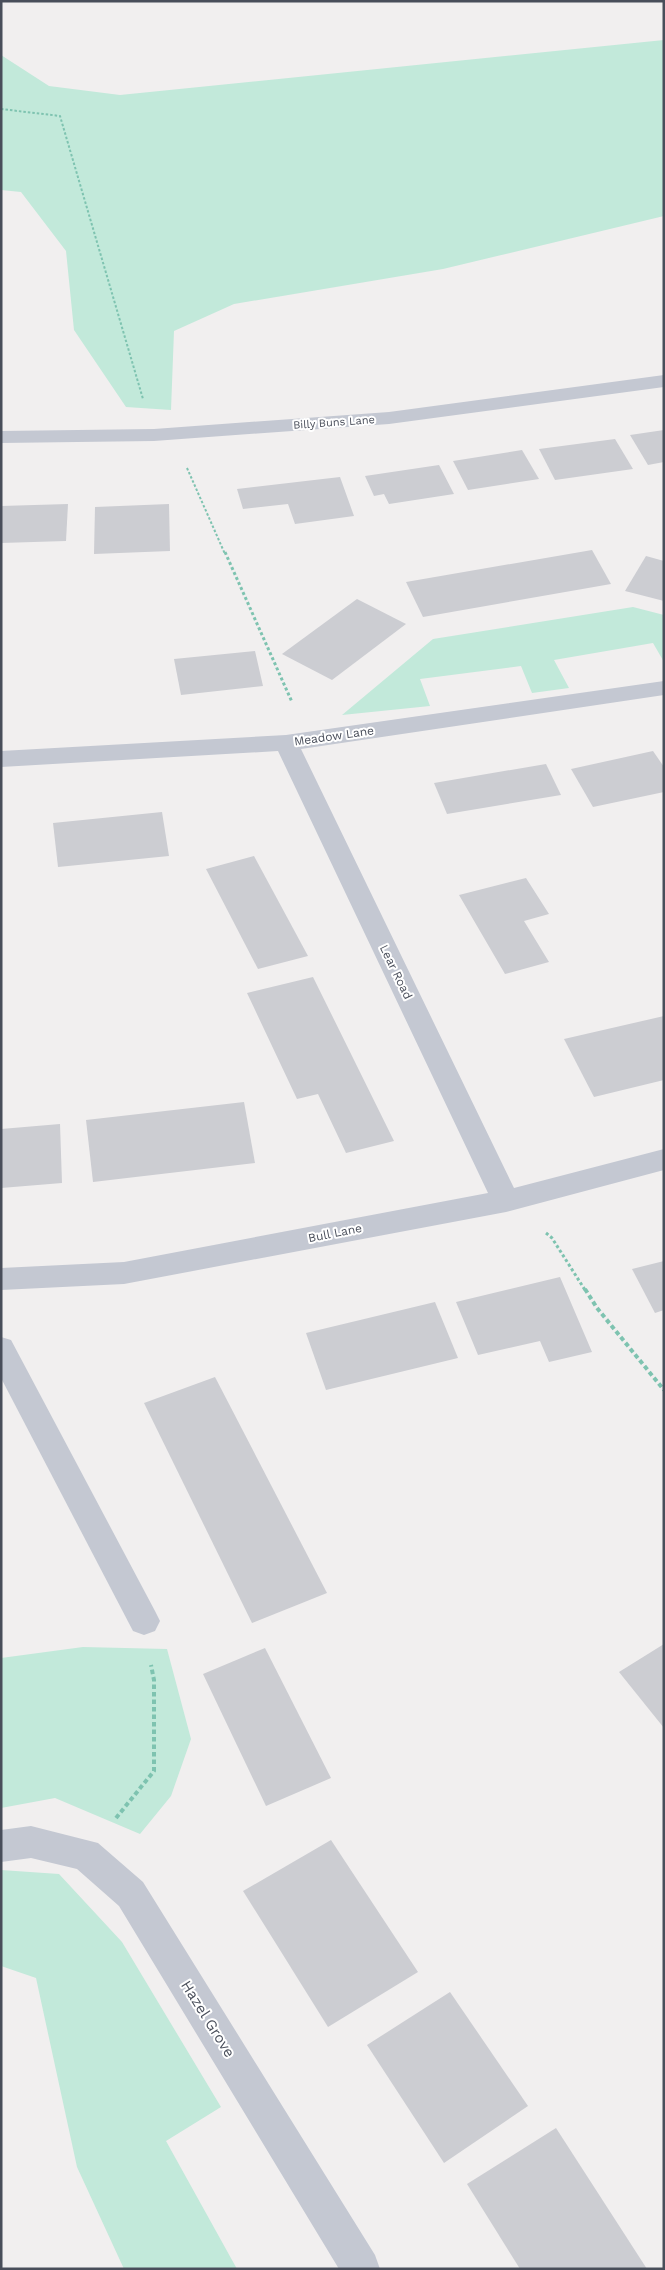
<svg xmlns="http://www.w3.org/2000/svg" width="665" height="2270" font-family="'Work Sans',sans-serif">
  <rect width="100%" height="100%" fill="#f1efef"/>
  <g fill="#c2e9da">
    <polygon points="664,40 664,216 443,269 234,304 174,331 171,410 126,407 74,330 66,251 21,192 1,190 1,55 49,86 120,95"/>
    <polygon points="633,607 664,615 664,662 653,643 554,660 569,688 532,693 521,666 420,679 430,706 342,715 433,639"/>
    <polygon points="83,1647 167,1649 191,1739 171,1796 140,1834 55,1798 1,1808 1,1658"/>
    <polygon points="1,1870 59,1874 122,1942 221,2107 166,2141 237,2269 124,2269 77,2167 36,1978 1,1966"/>
  </g>
  <g fill="#cccdd2">
    <polygon points="664,430 664,462 648,465 630,435"/>
    <polygon points="615,439 633,469 555,480 539,449"/>
    <polygon points="522,450 539,479 468,490 453,461"/>
    <polygon points="439,465 454,494 389,504 384,494 374,496 365,476"/>
    <polygon points="340,477 354,516 295,524 288,504 243,509 237,489"/>
    <polygon points="68,504 66,541 1,543 1,506"/>
    <polygon points="169,504 170,551 94,554 95,507"/>
    <polygon points="592,550 611,584 423,617 406,582"/>
    <polygon points="646,556 664,561 664,601 625,591"/>
    <polygon points="357,599 406,624 332,680 282,654"/>
    <polygon points="255,651 263,686 181,695 174,659"/>
    <polygon points="653,751 664,767 664,792 593,807 571,769"/>
    <polygon points="546,764 561,795 447,814 434,783"/>
    <polygon points="162,812 169,856 58,867 53,823"/>
    <polygon points="254,856 308,956 258,969 206,869"/>
    <polygon points="526,878 549,914 524,921 549,962 505,974 459,895"/>
    <polygon points="313,977 394,1141 346,1153 318,1094 297,1099 247,993"/>
    <polygon points="664,1016 664,1080 594,1097 564,1039"/>
    <polygon points="244,1102 255,1163 93,1182 86,1120"/>
    <polygon points="60,1124 62,1183 1,1188 1,1129"/>
    <polygon points="664,1261 664,1310 655,1313 632,1269"/>
    <polygon points="560,1277 592,1352 549,1362 540,1341 478,1355 456,1302"/>
    <polygon points="435,1302 458,1358 326,1390 306,1333"/>
    <polygon points="215,1377 327,1593 252,1623 144,1403"/>
    <polygon points="664,1644 664,1728 619,1672"/>
    <polygon points="265,1648 331,1778 266,1806 203,1674"/>
    <polygon points="331,1840 418,1972 328,2027 243,1891"/>
    <polygon points="450,1992 528,2106 444,2163 367,2045"/>
    <polygon points="556,2128 647,2269 520,2269 467,2184"/>
  </g>
  <g fill="none" stroke-linecap="round" stroke-linejoin="round">
    <g stroke="#7ec3b0" stroke-width="2" stroke-dasharray="2.5 2" stroke-linecap="butt">
      <polyline points="1,109 60,116 143,399"/>
      <polyline points="187,468 225,554"/>
    </g>
    <g stroke="#7ec3b0" stroke-width="3" stroke-dasharray="3 2.5" stroke-linecap="butt">
      <polyline points="225,552 292,702"/>
      <polyline points="546,1233 552,1238 585,1290"/>
    </g>
    <g stroke="#7ec3b0" stroke-width="4" stroke-dasharray="4.5 3" stroke-linecap="butt">
      <polyline points="585,1289 597,1308 664,1390"/>
      <polyline points="116,1818 154,1771 154,1680 151,1665"/>
    </g>
    <g fill="#c4c8d2" fill-rule="evenodd">
      <polygon points="664,375 664,387 389,424 154,441 1,443 1,431 154,429 389,412"/>
      <polygon points="664,681 664,695 301,749 514,1188 664,1149 664,1170 506,1212 124,1284 1,1290 1,1268 124,1262 488,1193 278,751 1,767 1,751 286,735"/>
      <polygon points="1,1337 11,1340 155,1611 160,1621 155,1631 144,1635 133,1631 1,1378"/>
      <polygon points="31,1826 98,1843 143,1882 375,2255 380,2269 339,2269 119,1906 77,1869 31,1858 1,1862 1,1830"/>
    </g>
  </g>
  <g text-anchor="middle" stroke-width="4" stroke-linejoin="round" paint-order="stroke">
    <g font-size="11" fill="#494e5a" stroke="#fff">
      <text transform="translate(334 422) rotate(-4)" y="4">Billy Buns Lane</text>
    </g>
    <g font-size="12" fill="#494e5a" stroke="#fff">
      <text transform="translate(334 736) rotate(-8)" y="4">Meadow Lane</text>
      <text transform="translate(396 972) rotate(64)" y="4">Lear Road</text>
      <text transform="translate(335 1233) rotate(-11)" y="4">Bull Lane</text>
    </g>
    <g font-size="15" fill="#494e5a" stroke="#fff">
      <text transform="translate(208 2019) rotate(58)" y="5">Hazel Grove</text>
    </g>
  </g>
  <rect width="665" height="2270" fill="none" stroke="#494e5a" stroke-width="5"/>
</svg>
